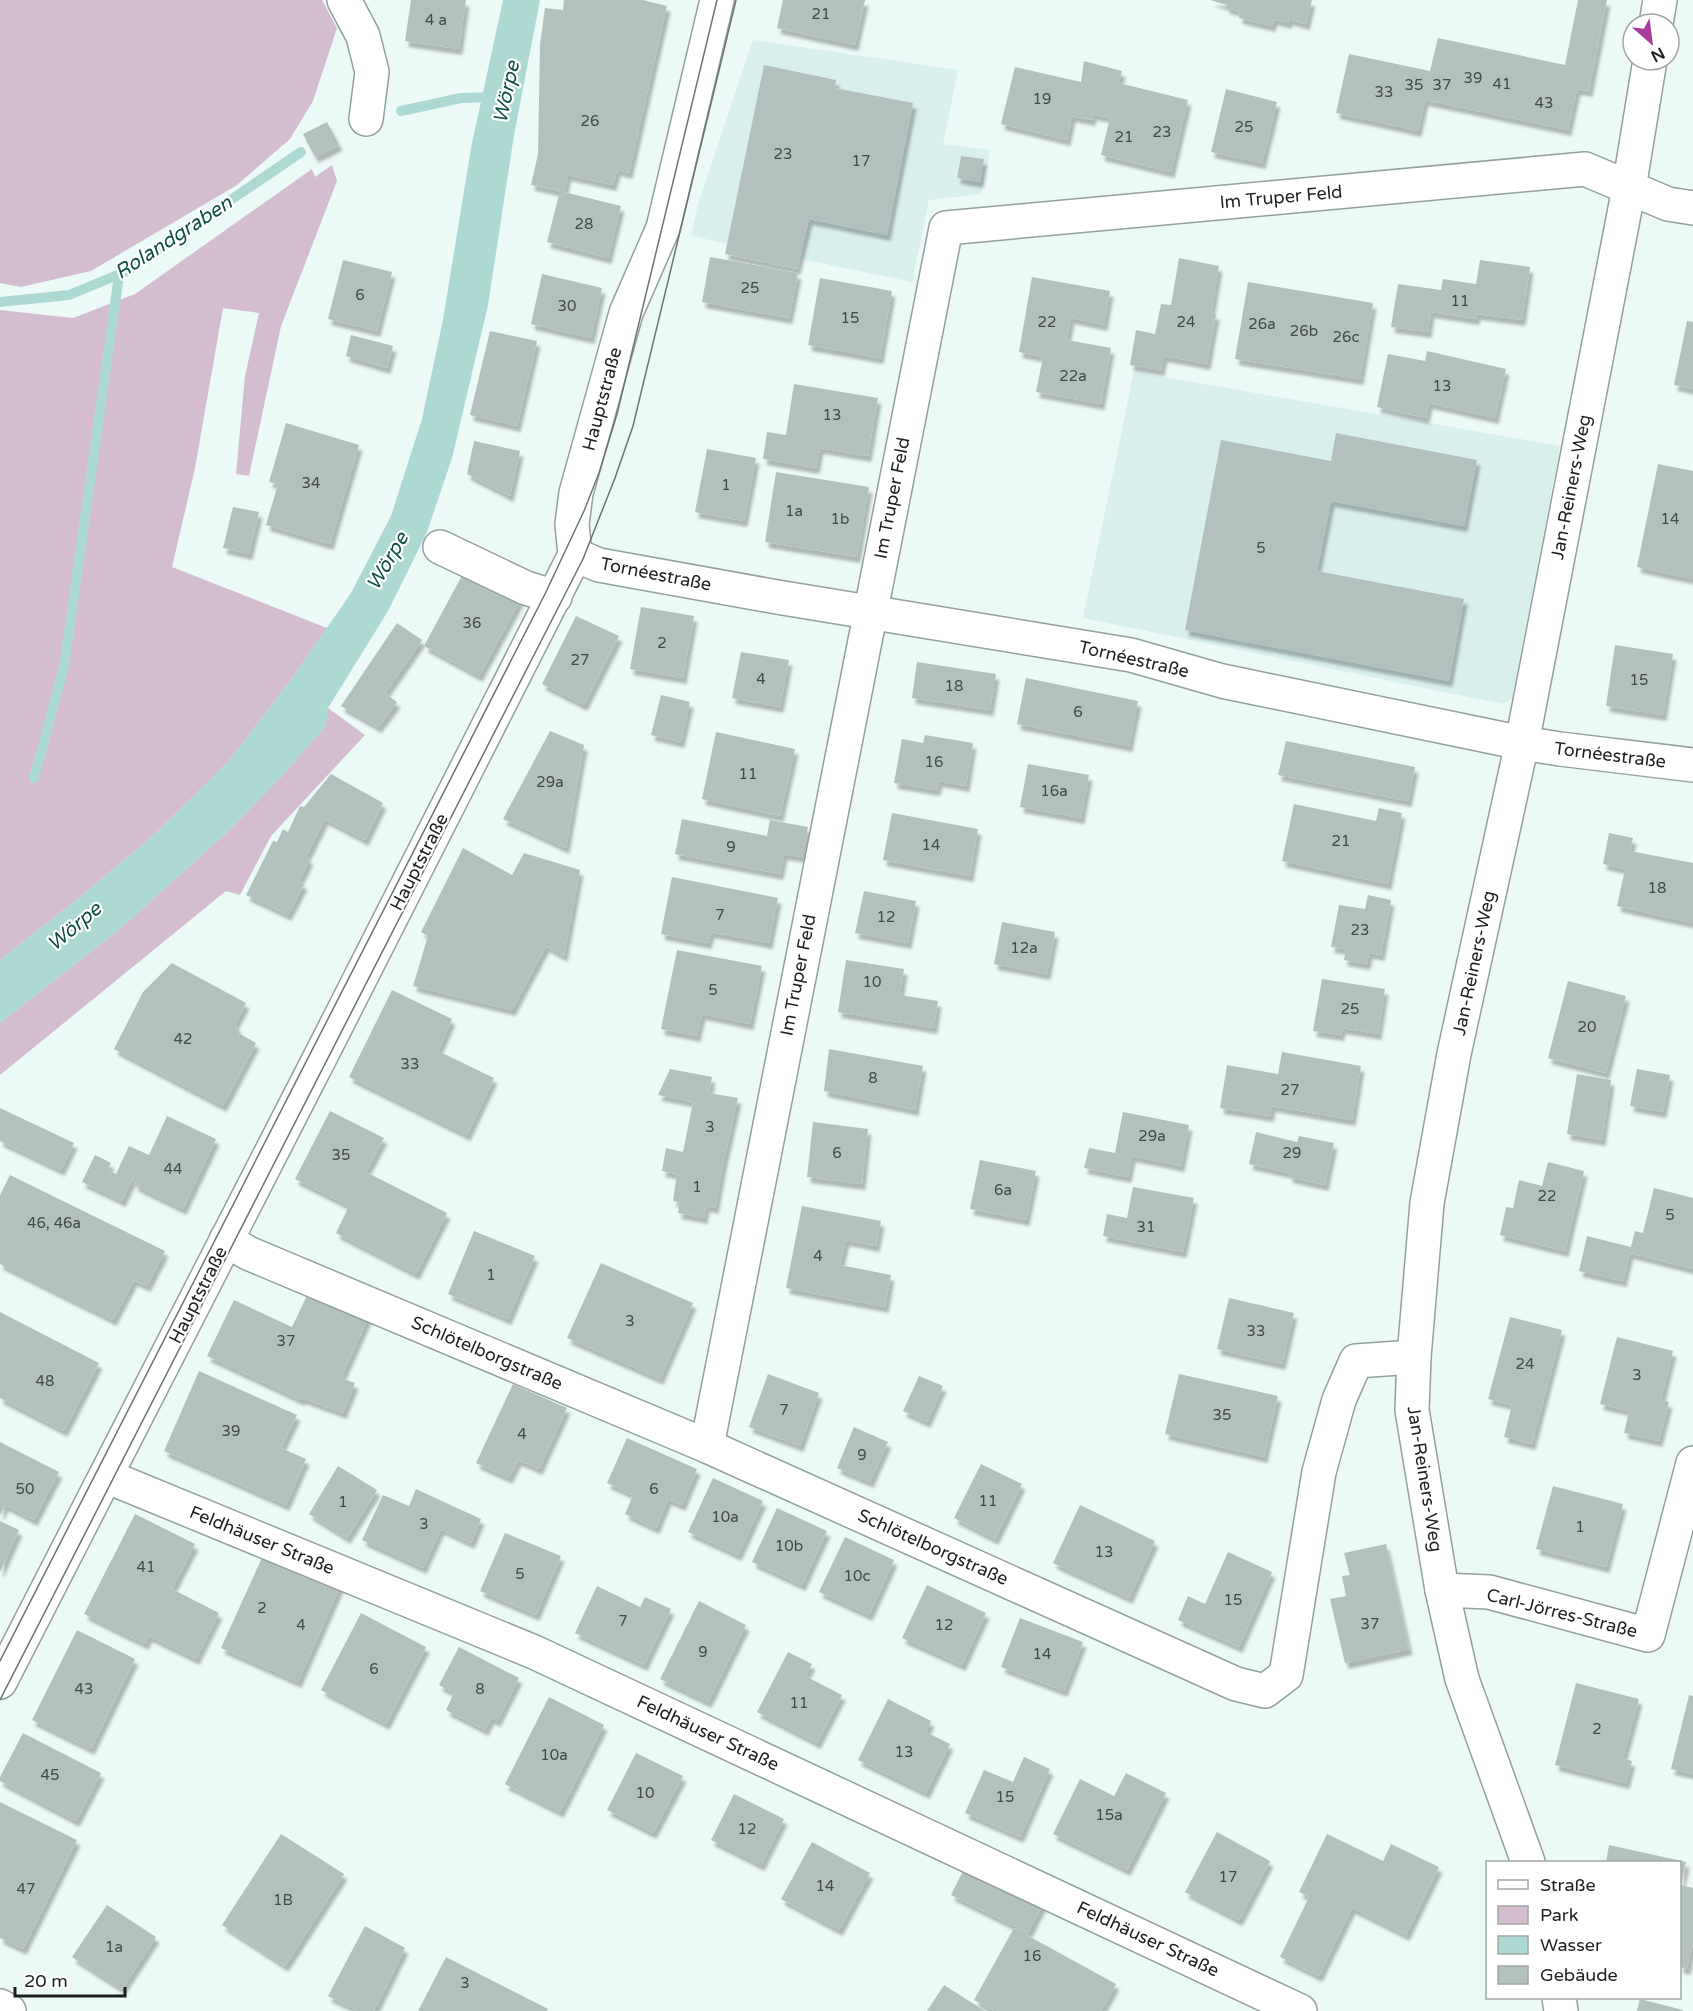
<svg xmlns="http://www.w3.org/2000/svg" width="1693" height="2011" font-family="'Varela Round',sans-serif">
  <defs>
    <filter id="shadow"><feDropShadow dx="3.5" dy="6" stdDeviation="1.5" flood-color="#0004"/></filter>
  </defs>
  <rect width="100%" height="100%" fill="#ebf9f7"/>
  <g fill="#d8efec">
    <polygon points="753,40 958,70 943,144 990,150 981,194 929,200 912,282 691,236 698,205"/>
    <polygon points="1134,372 1560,446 1512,699 1503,704 1083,618"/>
  </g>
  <g fill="#d3bdce">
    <polygon points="0,0 322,0 337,28 313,101 290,139 237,185 91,271 21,287 0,283"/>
    <polygon points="332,165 337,181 281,326 249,476 236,474 245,376 259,313 223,308 195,468 172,567 327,628 290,681 228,762 154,835 75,901 0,960 0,310 73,318 135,294 312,169 315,177"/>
    <polygon points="328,708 365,735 271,836 240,895 226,891 0,1075 0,1023 121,928 223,836 282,776 325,726"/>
  </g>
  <polygon fill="#acd9d2" points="503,0 540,0 514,135 488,305 452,458 427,532 388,611 328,708 326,726 282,776 223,836 121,928 0,1023 0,960 75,901 154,835 228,762 290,681 351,593 391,516 422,419 443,320 471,148"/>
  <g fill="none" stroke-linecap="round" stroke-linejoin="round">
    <g stroke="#acd9d2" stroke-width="10">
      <polyline points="401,111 461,98 495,97"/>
      <polyline points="0,302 69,295 127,271 301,152"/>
      <polyline points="34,778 64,667 119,275"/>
    </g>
  </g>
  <g fill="#b3c1be" filter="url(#shadow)">
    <polygon points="411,0 466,0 459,49 405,41"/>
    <polygon points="564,0 643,0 667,6 629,173 617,170 613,185 568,175 564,192 621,206 608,258 547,242 560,191 531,185 538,154 540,45 545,8 563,10"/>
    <polygon points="783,0 865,0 855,45 777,28"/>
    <polygon points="1210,0 1312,0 1306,24 1289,19 1288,23 1274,19 1272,26 1239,18 1240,11 1226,8 1227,5"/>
    <polygon points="1578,0 1607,0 1589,91 1577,89 1568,130 1425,100 1418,131 1336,113 1349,54 1430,71 1438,38 1565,65"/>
    <polygon points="1084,61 1122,71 1119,83 1188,100 1171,172 1101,155 1110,118 1093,114 1092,120 1072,116 1067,140 1001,124 1015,67 1081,82"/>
    <polygon points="764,65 836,80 835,88 913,103 887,235 809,219 797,269 725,254"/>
    <polygon points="1226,89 1277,102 1262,163 1211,152"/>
    <polygon points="327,122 339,145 315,157 303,134"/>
    <polygon points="961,156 984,159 980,182 957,178"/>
    <polygon points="710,257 798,273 789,318 702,302"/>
    <polygon points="1179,258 1219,266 1211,313 1216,314 1207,364 1164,356 1161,370 1130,365 1136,330 1155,334 1161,304 1171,305"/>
    <polygon points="343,260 392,272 377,331 328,319"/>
    <polygon points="1480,260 1530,267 1522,320 1477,314 1476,319 1431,312 1428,332 1391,327 1398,284 1441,290 1443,279 1476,284"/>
    <polygon points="542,274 602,288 591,338 531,324"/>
    <polygon points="1032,277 1110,291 1104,325 1071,318 1067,340 1111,348 1101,404 1036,392 1043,357 1019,352"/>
    <polygon points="820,278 892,291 880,358 808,345"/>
    <polygon points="1248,282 1373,303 1360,379 1235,359"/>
    <polygon points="1687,321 1693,322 1693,389 1674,385"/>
    <polygon points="490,331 537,341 517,426 470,415"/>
    <polygon points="351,335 393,346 387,368 346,356"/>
    <polygon points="1427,351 1506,369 1495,418 1429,403 1426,418 1377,407 1388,354 1425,361"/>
    <polygon points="794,384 878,398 868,456 820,448 816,468 763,459 767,432 786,435"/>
    <polygon points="286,423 359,445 330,544 266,525 278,484 269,482"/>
    <polygon points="1336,433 1477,460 1464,526 1331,501 1317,571 1464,599 1449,681 1185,630 1221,440 1331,461"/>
    <polygon points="474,441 520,451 510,496 467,474"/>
    <polygon points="707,449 756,458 744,521 695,512"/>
    <polygon points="1658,464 1693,471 1693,579 1637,567"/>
    <polygon points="776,472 869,487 857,557 765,542"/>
    <polygon points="233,507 259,512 249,554 223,548"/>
    <polygon points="465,570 520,600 479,676 424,646"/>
    <polygon points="641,607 694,616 683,678 630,669"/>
    <polygon points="576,616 619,636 584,705 542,684"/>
    <polygon points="397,623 422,640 385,693 397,702 378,727 341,706"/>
    <polygon points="1615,645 1673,654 1663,715 1606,706"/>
    <polygon points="741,652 789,660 780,707 732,698"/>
    <polygon points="917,662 996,674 990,710 912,698"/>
    <polygon points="1026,678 1138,701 1129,746 1017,724"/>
    <polygon points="661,695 690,702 681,742 651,735"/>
    <polygon points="550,731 584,745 566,848 503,819"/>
    <polygon points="716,732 795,749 780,816 702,799"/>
    <polygon points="925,735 973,743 966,786 939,781 937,790 894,783 902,739 923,743"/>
    <polygon points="1286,741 1415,767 1408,801 1278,775"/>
    <polygon points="1028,764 1089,775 1081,818 1020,807"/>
    <polygon points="331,774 383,803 365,840 325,819 306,857 310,859 299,881 304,884 288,915 246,895 273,841 277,842 283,829 288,832 300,806 304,807"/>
    <polygon points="1294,804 1376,821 1379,808 1402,813 1388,884 1282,861"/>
    <polygon points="892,813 978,829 970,876 883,860"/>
    <polygon points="682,819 767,836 770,820 808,827 802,857 784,854 780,874 675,854"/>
    <polygon points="1609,833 1633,838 1630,851 1693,863 1693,923 1617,906 1625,869 1603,864"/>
    <polygon points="463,848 512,875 524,853 580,870 564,956 546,946 512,1010 413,986 428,936 421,932"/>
    <polygon points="672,877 778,898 769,943 711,932 708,943 661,934"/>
    <polygon points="864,891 916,901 908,943 855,933"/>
    <polygon points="1368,895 1391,900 1381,955 1369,953 1367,964 1344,960 1346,949 1331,947 1339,905 1365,909"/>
    <polygon points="1002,922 1055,932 1047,974 994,964"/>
    <polygon points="677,950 762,966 750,1024 702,1014 697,1036 661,1029"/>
    <polygon points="846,960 904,969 900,995 938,1001 934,1028 838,1012"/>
    <polygon points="172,963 246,1003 235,1024 240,1034 256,1043 223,1106 114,1049 143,992"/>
    <polygon points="1322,979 1385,989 1378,1034 1342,1028 1341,1035 1313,1031"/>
    <polygon points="1568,981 1626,996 1606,1073 1548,1058"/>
    <polygon points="392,990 452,1019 438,1051 494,1078 467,1135 349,1077"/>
    <polygon points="829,1049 923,1066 915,1110 824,1091"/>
    <polygon points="1282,1052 1361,1066 1352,1120 1272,1106 1270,1116 1220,1108 1227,1065 1278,1074"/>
    <polygon points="670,1069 712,1077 709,1093 738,1098 724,1160 715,1208 706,1206 704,1218 678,1213 680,1202 673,1201 677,1174 662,1171 666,1148 683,1152 693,1102 658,1095"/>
    <polygon points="1637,1069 1670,1075 1663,1112 1630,1106"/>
    <polygon points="1577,1074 1611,1080 1602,1140 1567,1134"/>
    <polygon points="0,1108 74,1143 61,1170 0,1141"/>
    <polygon points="330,1111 384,1138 366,1172 447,1213 416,1274 336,1233 349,1206 295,1179"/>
    <polygon points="1123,1112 1189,1125 1181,1166 1132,1156 1128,1177 1084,1168 1089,1148 1115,1153"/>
    <polygon points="167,1116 216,1139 183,1209 134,1185 136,1183 132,1180 122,1201 82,1182 95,1155 111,1163 107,1170 116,1174 129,1146 149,1155"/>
    <polygon points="813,1122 868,1129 862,1184 807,1177"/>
    <polygon points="1256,1132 1297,1142 1299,1136 1334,1143 1325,1185 1289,1177 1290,1173 1249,1164"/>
    <polygon points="980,1160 1036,1171 1026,1220 970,1209"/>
    <polygon points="1548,1162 1584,1171 1565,1251 1500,1235 1506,1207 1513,1208 1519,1180 1542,1186"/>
    <polygon points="10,1175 165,1251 147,1286 134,1280 113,1320 0,1264 0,1195"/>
    <polygon points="1133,1187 1194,1198 1183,1252 1103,1236 1107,1214 1127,1218"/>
    <polygon points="1654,1188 1693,1198 1693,1269 1630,1253 1623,1281 1579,1271 1587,1236 1631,1247 1635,1231 1643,1233"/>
    <polygon points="802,1206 881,1221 876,1246 846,1240 840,1265 891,1275 885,1307 786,1288"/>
    <polygon points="474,1231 535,1256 508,1319 448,1294"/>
    <polygon points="601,1263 693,1303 660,1379 567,1338"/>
    <polygon points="312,1285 371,1311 341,1378 355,1383 343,1413 302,1398 301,1400 207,1356 234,1300 292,1327"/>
    <polygon points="1229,1298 1294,1313 1282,1364 1217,1349"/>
    <polygon points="0,1312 99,1363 64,1431 0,1398"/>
    <polygon points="1510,1317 1562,1330 1532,1444 1504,1437 1512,1405 1488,1399"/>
    <polygon points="1617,1337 1673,1351 1661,1400 1669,1402 1659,1441 1624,1433 1629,1411 1600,1404"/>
    <polygon points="199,1371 297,1415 281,1448 306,1459 286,1505 164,1451"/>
    <polygon points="768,1374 819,1393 800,1446 749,1427"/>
    <polygon points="1179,1374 1278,1396 1264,1457 1165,1434"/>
    <polygon points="919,1376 943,1386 927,1422 903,1411"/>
    <polygon points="513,1384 567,1408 539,1469 518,1460 509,1478 476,1463"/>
    <polygon points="854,1427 888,1442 870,1482 837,1468"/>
    <polygon points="627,1438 697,1469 682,1505 668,1499 656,1528 625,1514 633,1495 607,1483"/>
    <polygon points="0,1442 59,1472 34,1520 5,1505 0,1515"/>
    <polygon points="981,1464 1022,1484 995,1539 954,1518"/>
    <polygon points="338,1466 377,1490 347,1538 309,1514"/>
    <polygon points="713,1478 763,1501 738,1555 688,1532"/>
    <polygon points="1553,1486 1623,1504 1606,1567 1536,1549"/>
    <polygon points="416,1489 481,1519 471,1543 441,1529 423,1568 362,1540 383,1495 409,1506"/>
    <polygon points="1080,1505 1155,1541 1129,1598 1053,1563"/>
    <polygon points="777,1508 827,1531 802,1585 752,1562"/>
    <polygon points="135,1514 195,1544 172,1589 219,1613 196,1659 149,1636 145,1644 84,1614"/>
    <polygon points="0,1521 19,1530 0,1572"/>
    <polygon points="505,1533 561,1556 536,1615 480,1591"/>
    <polygon points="845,1537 894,1560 869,1615 819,1592"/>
    <polygon points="1386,1544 1409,1649 1345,1663 1330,1599 1346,1596 1342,1576 1350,1575 1344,1553"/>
    <polygon points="265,1551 341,1584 298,1682 221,1648"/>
    <polygon points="1228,1552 1272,1572 1239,1647 1178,1620 1188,1596 1205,1604"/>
    <polygon points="927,1585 986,1613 962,1665 902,1638"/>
    <polygon points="597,1586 640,1607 645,1597 671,1609 644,1665 575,1633"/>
    <polygon points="699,1601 746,1625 708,1702 660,1679"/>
    <polygon points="361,1613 426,1647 386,1724 321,1690"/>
    <polygon points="1020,1618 1083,1642 1064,1691 1001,1667"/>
    <polygon points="77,1630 135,1659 91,1749 32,1720"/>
    <polygon points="459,1647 519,1678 497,1721 491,1718 485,1730 446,1710 454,1693 439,1685"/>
    <polygon points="788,1652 812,1664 805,1676 842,1695 817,1743 757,1712"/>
    <polygon points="1576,1683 1639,1699 1623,1758 1632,1761 1626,1783 1555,1765"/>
    <polygon points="1689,1695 1693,1696 1693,1774 1671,1769"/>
    <polygon points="549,1697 604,1725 560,1812 505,1784"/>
    <polygon points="888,1699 931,1721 926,1732 950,1744 926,1793 858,1760"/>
    <polygon points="23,1733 101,1773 76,1821 0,1781 0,1777"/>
    <polygon points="636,1753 683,1776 653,1833 607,1810"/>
    <polygon points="1024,1757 1050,1769 1020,1837 965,1813 984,1770 1013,1782"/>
    <polygon points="1126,1773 1166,1793 1127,1870 1053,1834 1080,1779 1114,1796"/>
    <polygon points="734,1794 784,1819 761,1865 711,1840"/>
    <polygon points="0,1802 77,1840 23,1949 0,1938"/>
    <polygon points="1217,1832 1270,1861 1239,1920 1185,1892"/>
    <polygon points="281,1834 344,1874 285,1966 222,1925"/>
    <polygon points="1327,1834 1383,1861 1391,1844 1439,1867 1406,1935 1352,1908 1319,1976 1280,1957 1309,1897 1299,1892"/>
    <polygon points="812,1842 870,1873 839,1930 781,1899"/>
    <polygon points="1609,1845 1686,1862 1681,1885 1693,1888 1693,1944 1687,1969 1680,1967 1680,1862 1606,1862"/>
    <polygon points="968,1861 1045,1900 1028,1933 951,1895"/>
    <polygon points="107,1905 156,1937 122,1989 72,1957"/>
    <polygon points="365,1926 405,1948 374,2011 358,2011 328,1996"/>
    <polygon points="1014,1928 1116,1984 1101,2011 994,2011 974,2000"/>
    <polygon points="446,1957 548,2009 547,2011 418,2011"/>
    <polygon points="944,1985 985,2011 927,2011"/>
    <polygon points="1640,1999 1683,2010 1683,2011 1637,2011"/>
  </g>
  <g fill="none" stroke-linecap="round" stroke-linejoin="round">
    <g stroke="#93a09e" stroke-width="36">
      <g id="minor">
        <polyline points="344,0 363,36 372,72 366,119"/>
        <polyline points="1656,24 1660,0"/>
        <polyline points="440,547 526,588 555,597"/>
        <polyline points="575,555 599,565 777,597 1131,655 1222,681 1522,743 1560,749 1693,765"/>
        <polyline points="226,1240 248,1253 707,1446 1236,1684 1265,1691 1286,1675 1319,1472 1339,1400 1356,1361 1414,1357"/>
        <polyline points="707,1446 946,228 1585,169 1668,204 1693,208"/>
        <polyline points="106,1476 534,1652 1300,2011"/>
        <polyline points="1442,1590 1489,1592 1648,1635 1693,1463"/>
        <polyline points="0,1682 333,1032 575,555 572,524 576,493 626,313 663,228 717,0"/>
        <polyline points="1528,1862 1462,1679 1442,1590 1412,1410 1414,1357 1427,1203 1454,1054 1522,743 1629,188 1650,60"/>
        <polyline points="1559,1998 1561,2011"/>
        <polyline points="0,2006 9,2011"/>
      </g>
    </g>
    <use href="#minor" stroke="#fff" stroke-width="33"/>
    <g stroke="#6b7472" stroke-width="1.5">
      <polyline points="0,1661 545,594 584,511 599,473 617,414 717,0"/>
      <polyline points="0,1700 583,559 615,478 633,426 736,0"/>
    </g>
  </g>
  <g text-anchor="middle" stroke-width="4.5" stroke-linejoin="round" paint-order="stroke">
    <g font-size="15" fill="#424948">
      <text x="821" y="19">21</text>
      <text x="436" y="25">4 a</text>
      <text x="1473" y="83">39</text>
      <text x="1502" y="89">41</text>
      <text x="1414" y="90">35</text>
      <text x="1442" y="90">37</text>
      <text x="1384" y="97">33</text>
      <text x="1042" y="104">19</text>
      <text x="1544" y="108">43</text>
      <text x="590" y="126">26</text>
      <text x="1244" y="132">25</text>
      <text x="1162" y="137">23</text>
      <text x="1124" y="142">21</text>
      <text x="783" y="159">23</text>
      <text x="861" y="166">17</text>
      <text x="584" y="229">28</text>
      <text x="750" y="293">25</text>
      <text x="360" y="300">6</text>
      <text x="1460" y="306">11</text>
      <text x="567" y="311">30</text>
      <text x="850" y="323">15</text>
      <text x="1047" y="327">22</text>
      <text x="1186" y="327">24</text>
      <text x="1262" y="329">26a</text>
      <text x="1304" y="336">26b</text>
      <text x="1346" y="342">26c</text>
      <text x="1073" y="381">22a</text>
      <text x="1442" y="391">13</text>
      <text x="832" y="420">13</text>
      <text x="311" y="488">34</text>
      <text x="726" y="490">1</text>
      <text x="794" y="516">1a</text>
      <text x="840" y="524">1b</text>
      <text x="1670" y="524">14</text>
      <text x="1261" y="553">5</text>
      <text x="472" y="628">36</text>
      <text x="662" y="648">2</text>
      <text x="580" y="665">27</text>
      <text x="761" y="684">4</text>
      <text x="1639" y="685">15</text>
      <text x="954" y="691">18</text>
      <text x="1078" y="717">6</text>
      <text x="934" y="767">16</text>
      <text x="748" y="779">11</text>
      <text x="550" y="787">29a</text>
      <text x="1054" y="796">16a</text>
      <text x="1341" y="846">21</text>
      <text x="931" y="850">14</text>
      <text x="731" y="852">9</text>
      <text x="1657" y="893">18</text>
      <text x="720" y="920">7</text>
      <text x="886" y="922">12</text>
      <text x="1360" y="935">23</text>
      <text x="1024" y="953">12a</text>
      <text x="872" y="987">10</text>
      <text x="713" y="995">5</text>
      <text x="1350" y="1014">25</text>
      <text x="1587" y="1032">20</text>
      <text x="183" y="1044">42</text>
      <text x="410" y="1069">33</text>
      <text x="873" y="1083">8</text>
      <text x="1290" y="1095">27</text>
      <text x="710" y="1132">3</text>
      <text x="1152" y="1141">29a</text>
      <text x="837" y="1158">6</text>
      <text x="1292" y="1158">29</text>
      <text x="341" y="1160">35</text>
      <text x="173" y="1174">44</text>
      <text x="697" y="1192">1</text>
      <text x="1003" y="1195">6a</text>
      <text x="1547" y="1201">22</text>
      <text x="1670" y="1220">5</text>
      <text x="54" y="1228">46, 46a</text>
      <text x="1146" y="1232">31</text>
      <text x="818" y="1261">4</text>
      <text x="491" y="1280">1</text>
      <text x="630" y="1326">3</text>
      <text x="1256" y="1336">33</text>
      <text x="286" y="1346">37</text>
      <text x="1525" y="1369">24</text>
      <text x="1637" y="1380">3</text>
      <text x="45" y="1386">48</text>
      <text x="784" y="1415">7</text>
      <text x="1222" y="1420">35</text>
      <text x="231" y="1436">39</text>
      <text x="522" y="1439">4</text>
      <text x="862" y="1460">9</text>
      <text x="25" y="1494">50</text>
      <text x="654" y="1494">6</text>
      <text x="988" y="1506">11</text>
      <text x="343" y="1507">1</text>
      <text x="725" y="1522">10a</text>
      <text x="424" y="1529">3</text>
      <text x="1580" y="1532">1</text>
      <text x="789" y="1551">10b</text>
      <text x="1104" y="1557">13</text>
      <text x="146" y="1572">41</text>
      <text x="520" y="1579">5</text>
      <text x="857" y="1581">10c</text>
      <text x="1233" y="1605">15</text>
      <text x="262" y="1613">2</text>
      <text x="623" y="1626">7</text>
      <text x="1370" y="1629">37</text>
      <text x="301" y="1630">4</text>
      <text x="944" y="1630">12</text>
      <text x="703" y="1657">9</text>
      <text x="1042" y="1659">14</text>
      <text x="374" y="1674">6</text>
      <text x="84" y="1694">43</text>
      <text x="480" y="1694">8</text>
      <text x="799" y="1708">11</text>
      <text x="1597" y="1734">2</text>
      <text x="904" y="1757">13</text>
      <text x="554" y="1760">10a</text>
      <text x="50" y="1780">45</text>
      <text x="645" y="1798">10</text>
      <text x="1005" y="1802">15</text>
      <text x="1109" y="1820">15a</text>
      <text x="747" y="1834">12</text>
      <text x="1228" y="1882">17</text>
      <text x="825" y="1891">14</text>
      <text x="26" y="1894">47</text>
      <text x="283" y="1905">1B</text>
      <text x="114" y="1952">1a</text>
      <text x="1032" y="1961">16</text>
      <text x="465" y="1988">3</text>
    </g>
    <g font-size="18" fill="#1c2120" stroke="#fff">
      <text transform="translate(1281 197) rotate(-5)" y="6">Im Truper Feld</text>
      <text transform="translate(602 399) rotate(-75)" y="6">Hauptstraße</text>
      <text transform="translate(1571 487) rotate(-79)" y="6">Jan-Reiners-Weg</text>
      <text transform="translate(892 498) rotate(-79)" y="6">Im Truper Feld</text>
      <text transform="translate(656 574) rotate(11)" y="6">Tornéestraße</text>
      <text transform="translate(1134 659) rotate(13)" y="6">Tornéestraße</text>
      <text transform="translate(1610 755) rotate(7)" y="6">Tornéestraße</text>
      <text transform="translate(419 862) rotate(-63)" y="6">Hauptstraße</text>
      <text transform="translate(1474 963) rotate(-78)" y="6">Jan-Reiners-Weg</text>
      <text transform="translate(798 975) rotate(-79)" y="6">Im Truper Feld</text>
      <text transform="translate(198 1295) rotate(-63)" y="6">Hauptstraße</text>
      <text transform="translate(487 1353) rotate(23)" y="6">Schlötelborgstraße</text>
      <text transform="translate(1425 1479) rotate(81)" y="6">Jan-Reiners-Weg</text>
      <text transform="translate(262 1540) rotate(22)" y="6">Feldhäuser Straße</text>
      <text transform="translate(933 1547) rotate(24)" y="6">Schlötelborgstraße</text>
      <text transform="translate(1562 1613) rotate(14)" y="6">Carl-Jörres-Straße</text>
      <text transform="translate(708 1733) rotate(25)" y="6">Feldhäuser Straße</text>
      <text transform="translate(1148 1939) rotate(25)" y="6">Feldhäuser Straße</text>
    </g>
    <g font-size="20" font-style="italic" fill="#0f4e48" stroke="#fff">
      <text transform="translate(506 92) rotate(-78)" y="7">Wörpe</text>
      <text transform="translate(173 237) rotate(-33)" y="7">Rolandgraben</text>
      <text transform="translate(387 561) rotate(-60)" y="7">Wörpe</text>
      <text transform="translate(74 926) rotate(-40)" y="7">Wörpe</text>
    </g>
  </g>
  <rect x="1486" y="1861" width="195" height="138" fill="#ffffff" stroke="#a4a6a6" stroke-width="1.5"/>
  <rect x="1498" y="1880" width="30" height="9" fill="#ffffff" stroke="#a4a6a6" stroke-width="1.5"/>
  <text x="1540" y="1891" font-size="18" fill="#1c2120">Straße</text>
  <rect x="1498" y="1906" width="30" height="18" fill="#d3bdce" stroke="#a4a6a6" stroke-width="1.5"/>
  <text x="1540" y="1921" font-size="18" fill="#1c2120">Park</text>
  <rect x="1498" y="1936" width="30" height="18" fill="#acd9d2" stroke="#a4a6a6" stroke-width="1.5"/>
  <text x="1540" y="1951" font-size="18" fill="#1c2120">Wasser</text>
  <rect x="1498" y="1966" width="30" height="18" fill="#b3c1be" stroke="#a4a6a6" stroke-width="1.5"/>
  <text x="1540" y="1981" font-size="18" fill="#1c2120">Gebäude</text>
  <g transform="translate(1651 42) rotate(152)"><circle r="28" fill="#ffffff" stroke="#a4a6a6" stroke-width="1.5"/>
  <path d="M0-4.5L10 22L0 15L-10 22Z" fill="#a83c9c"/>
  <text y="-9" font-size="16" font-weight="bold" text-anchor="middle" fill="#1c2120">N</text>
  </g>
  <path d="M15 1987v9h110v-9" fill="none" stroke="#1c2120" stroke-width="3"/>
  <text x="24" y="1987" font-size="18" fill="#1c2120" stroke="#ffffff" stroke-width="4.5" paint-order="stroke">20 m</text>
</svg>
